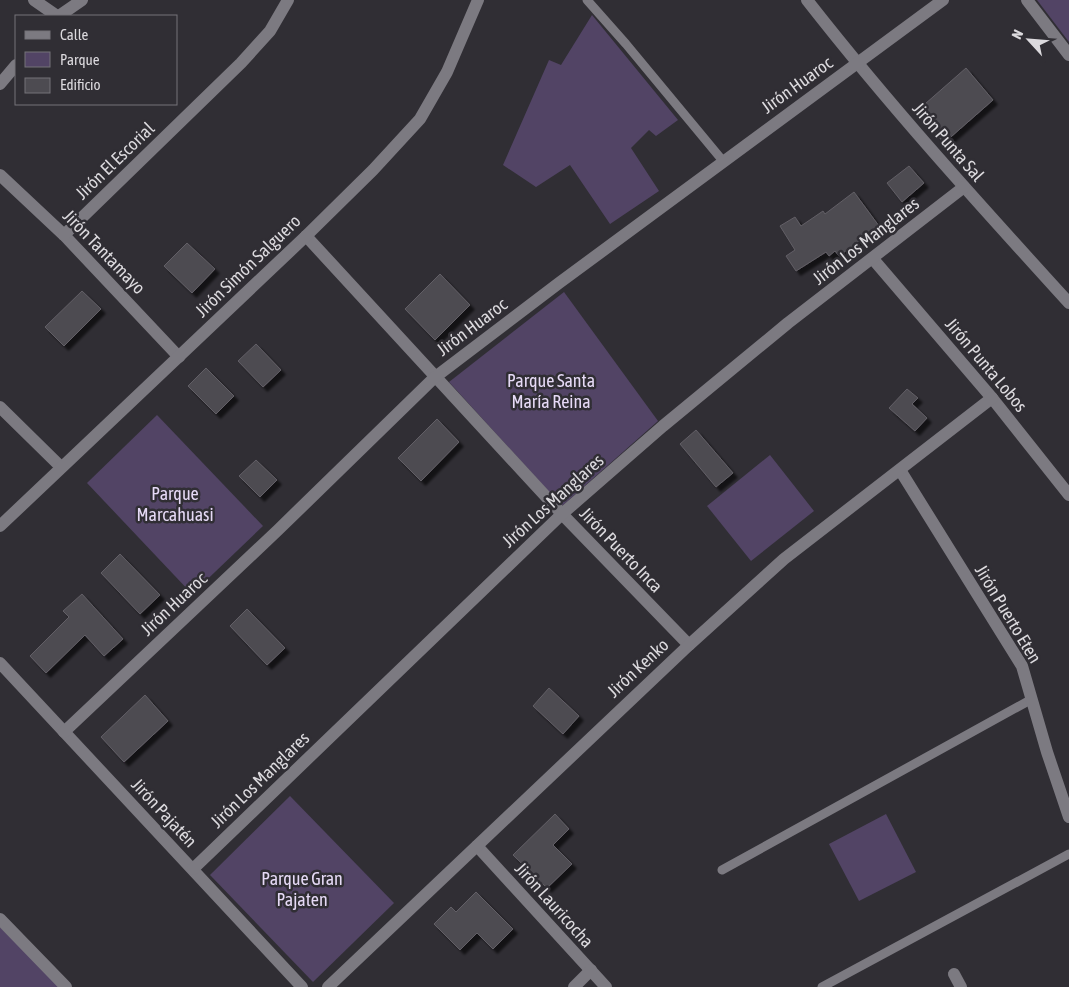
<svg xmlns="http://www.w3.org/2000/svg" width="1069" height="987" font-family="'Asap Condensed',sans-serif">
  <defs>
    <filter id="shadow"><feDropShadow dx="4.5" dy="4.5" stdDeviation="1" flood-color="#0009"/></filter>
  </defs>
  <rect width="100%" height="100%" fill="#302e34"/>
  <g fill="#524465">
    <polygon points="1037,0 1069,0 1069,42"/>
    <polygon points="592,15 678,120 656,136 649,130 631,148 659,191 610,224 570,165 536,187 503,165 549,60 561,65"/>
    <polygon points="564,292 658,421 562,506 449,382"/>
    <polygon points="157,415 263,526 192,594 87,483"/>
    <polygon points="770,455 814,511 751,561 707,506"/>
    <polygon points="290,796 394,903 313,982 210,875"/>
    <polygon points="886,814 916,872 859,901 829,844"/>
    <polygon points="0,927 60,987 0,987"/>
  </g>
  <g fill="#4d4b51" stroke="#625f66" filter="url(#shadow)">
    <polygon points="966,68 993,100 944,143 917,111"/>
    <polygon points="909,166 924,183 902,202 887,183"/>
    <polygon points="854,192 879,226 839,256 835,251 829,256 826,252 796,271 786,256 795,250 780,226 795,217 801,226 823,211 825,214"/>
    <polygon points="187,243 215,269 192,293 164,266"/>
    <polygon points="440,274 470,305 435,340 405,309"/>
    <polygon points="82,291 101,309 64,346 45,327"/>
    <polygon points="256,344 281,370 263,387 238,361"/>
    <polygon points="206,368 234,396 216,414 188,386"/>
    <polygon points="907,389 918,398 912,404 927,418 915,431 889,408"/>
    <polygon points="437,419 459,442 421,481 398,458"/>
    <polygon points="696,430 733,473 716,487 680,444"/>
    <polygon points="256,460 277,480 260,497 239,476"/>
    <polygon points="120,554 160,595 140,614 101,573"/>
    <polygon points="82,594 123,639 104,656 85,635 46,673 30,656 69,617 63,611"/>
    <polygon points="247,609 285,648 267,665 230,626"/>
    <polygon points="549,688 579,716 563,734 533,706"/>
    <polygon points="145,695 168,721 124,762 101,737"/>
    <polygon points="555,814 569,829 553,845 572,864 547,888 513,855"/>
    <polygon points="476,892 513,929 493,949 477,933 460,950 434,924 451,907 456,912"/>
  </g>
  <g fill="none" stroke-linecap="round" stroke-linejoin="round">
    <g stroke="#7c7a81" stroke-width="9">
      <polyline points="587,0 626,44 723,161"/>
      <polyline points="722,870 1032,699"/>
      <polyline points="822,987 1069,854"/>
    </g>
    <g stroke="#7c7a81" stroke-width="12">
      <polyline points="34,0 57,16"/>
      <path d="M807 0C889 105 979 204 1069 303"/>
      <polyline points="59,16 82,0"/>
      <polyline points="0,84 16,65"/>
      <polyline points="0,175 64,235 179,357"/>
      <polyline points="64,235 241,63 270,31 288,0"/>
      <polyline points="306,236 562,514 689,645"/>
      <polyline points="873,259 992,398 1069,495"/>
      <polyline points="0,407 61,467"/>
      <polyline points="900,470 1022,666 1047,752 1069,817"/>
      <polyline points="0,526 306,236 373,170 420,119 447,72 478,0"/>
      <polyline points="0,663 302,987"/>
      <polyline points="64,732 278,530 434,378 559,283 943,0"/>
      <polyline points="477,846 606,987"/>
      <polyline points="193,869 562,514 663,426 788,323 964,187"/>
      <polyline points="0,919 66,987"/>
      <polyline points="954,974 961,987"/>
      <polyline points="328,987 689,645 784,559 992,398"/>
      <polyline points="574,987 591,970"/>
    </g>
    <polyline stroke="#7c7a81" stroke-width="12" points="1027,0 1069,55"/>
  </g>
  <g text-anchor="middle" stroke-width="5" stroke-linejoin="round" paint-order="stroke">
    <g font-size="18" fill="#dcdade" stroke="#302e34">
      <text transform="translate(797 85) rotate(-36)" y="6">Jirón Huaroc</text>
      <text transform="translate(948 142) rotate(49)" y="6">Jirón Punta Sal</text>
      <text transform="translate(115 161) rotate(-44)" y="6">Jirón El Escorial</text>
      <text transform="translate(866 241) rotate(-38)" y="6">Jirón Los Manglares</text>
      <text transform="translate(104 252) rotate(46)" y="6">Jirón Tantamayo</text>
      <text transform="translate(248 266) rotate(-44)" y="6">Jirón Simón Salguero</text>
      <text transform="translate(472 327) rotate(-37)" y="6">Jirón Huaroc</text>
      <text transform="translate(986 365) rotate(50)" y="6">Jirón Punta Lobos</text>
      <text transform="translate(553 501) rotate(-42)" y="6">Jirón Los Manglares</text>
      <text transform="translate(621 550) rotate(46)" y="6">Jirón Puerto Inca</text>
      <text transform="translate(174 604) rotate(-43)" y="6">Jirón Huaroc</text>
      <text transform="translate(1008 614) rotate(59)" y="6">Jirón Puerto Eten</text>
      <text transform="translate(638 668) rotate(-43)" y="6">Jirón Kenko</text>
      <text transform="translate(260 780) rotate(-44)" y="6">Jirón Los Manglares</text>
      <text transform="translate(164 813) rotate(47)" y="6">Jirón Pajatén</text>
      <text transform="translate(554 905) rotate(48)" y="6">Jirón Lauricocha</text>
    </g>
    <g font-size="18" fill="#e6daf6" stroke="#302e34">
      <text x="551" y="387">Parque Santa<tspan x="551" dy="21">María Reina</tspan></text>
      <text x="175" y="500">Parque<tspan x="175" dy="21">Marcahuasi</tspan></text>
      <text x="302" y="885">Parque Gran<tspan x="302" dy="21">Pajaten</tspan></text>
    </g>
  </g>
  <rect x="15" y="15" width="162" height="90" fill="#302e34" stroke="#757378"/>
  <rect x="25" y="31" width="25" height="8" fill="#7c7a81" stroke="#757378"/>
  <text x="60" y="40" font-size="15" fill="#dcdade">Calle</text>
  <rect x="25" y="52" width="25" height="15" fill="#524465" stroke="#757378"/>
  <text x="60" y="65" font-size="15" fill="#dcdade">Parque</text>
  <rect x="25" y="78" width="25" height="15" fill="#4d4b51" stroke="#757378"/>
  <text x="60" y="90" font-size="15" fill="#dcdade">Edificio</text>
  <g transform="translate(1029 40) rotate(296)" stroke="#302e34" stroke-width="4" paint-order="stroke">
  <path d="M0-4L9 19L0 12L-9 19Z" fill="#dcdade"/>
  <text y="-8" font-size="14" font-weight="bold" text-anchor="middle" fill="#dcdade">N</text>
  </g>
</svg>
